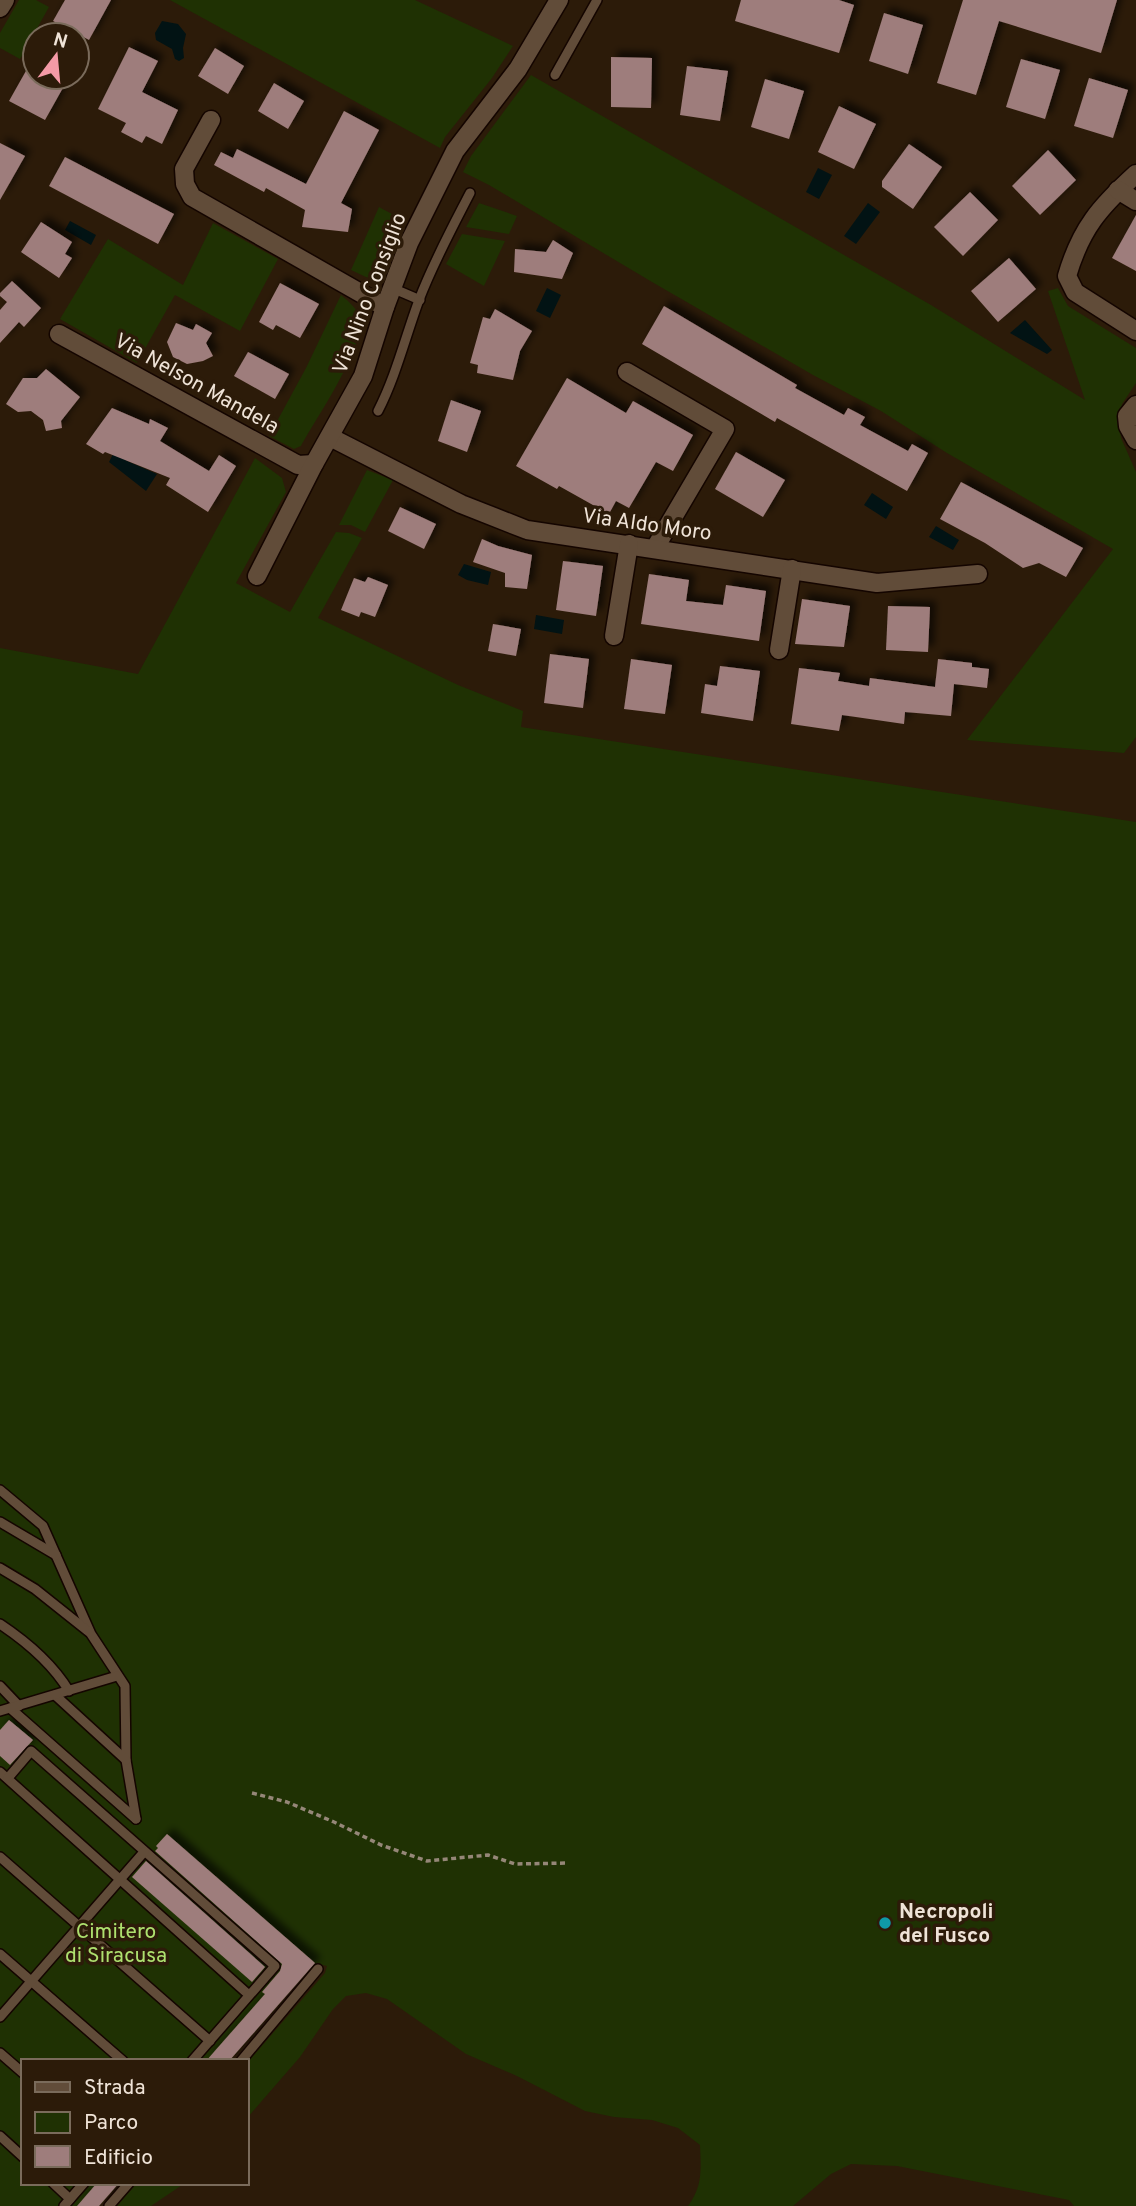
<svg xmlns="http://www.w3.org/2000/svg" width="1136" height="2206" font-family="Overpass,sans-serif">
  <defs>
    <filter id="shadow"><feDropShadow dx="6" dy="-6" stdDeviation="3.5" flood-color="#0009"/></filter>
  </defs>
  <rect width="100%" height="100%" fill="#2c1b09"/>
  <g fill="#1f3103">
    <polygon points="19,0 36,0 49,7 20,59 0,48 0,33"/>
    <polygon points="170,0 415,0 513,46 492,78 445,137 440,148"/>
    <polygon points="531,75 931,305 1085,400 1048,291 1058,288 1068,306 1136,348 1136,383 1122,404 1119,424 1121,438 1136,472 1136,737 1124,753 967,740 1113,549 947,453 881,411 813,375 652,282 489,185 463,172 471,156"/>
    <polygon points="479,203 517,216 509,234 466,227"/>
    <polygon points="379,207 403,220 391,243 381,272 368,278 351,270"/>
    <polygon points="213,223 278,259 240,331 175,295 137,363 60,319 108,239 183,285"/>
    <polygon points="462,234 505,241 484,286 446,264"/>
    <path d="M341 295C349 302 359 309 360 321 362 352 317 417 301 446L294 449 269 436 306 368Z"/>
    <path d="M255 458 282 478 286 492 236 583 290 612 336 532 349 533 362 538 318 618 458 685 523 711 521 727 1136 822V2206H1074L1069 2200 897 2166 851 2164 831 2174 793 2206H688C703 2186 701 2169 700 2145L678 2128 652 2120 614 2117 585 2111 517 2076 466 2054 387 1999 366 1993 346 1996 333 2009 300 2057 247 2118V2063L325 1973 327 1966 315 1963 229 2061H23V2183H119L99 2206H0V648L138 674Z"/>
    <polygon points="367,470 393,480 365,532 351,525 339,525"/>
    <polygon points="137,2183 185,2183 151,2206 117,2206"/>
  </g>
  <g fill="#021314">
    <polygon points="162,21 178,24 186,34 183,48 184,58 179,61 175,59 172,49 156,40 155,33"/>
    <polygon points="818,168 832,175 819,199 806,192"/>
    <polygon points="868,203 880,212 856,244 844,236"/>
    <polygon points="70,221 96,235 91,245 65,230"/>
    <polygon points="547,288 561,295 550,318 536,311"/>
    <polygon points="1025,320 1052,350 1047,354 1010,333"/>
    <polygon points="114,452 127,461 157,474 146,491 109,462"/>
    <polygon points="872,493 893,507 886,519 864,505"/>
    <polygon points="936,526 959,540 953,550 929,537"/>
    <polygon points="464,564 491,572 488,585 467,580 458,575"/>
    <polygon points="536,615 564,620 562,634 534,629"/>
  </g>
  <g fill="#9e7d7c" filter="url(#shadow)">
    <polygon points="65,0 111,0 89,40 53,21"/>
    <polygon points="741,0 839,0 854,5 839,53 735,21"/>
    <polygon points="963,0 1117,0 1101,53 999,21 976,95 937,83"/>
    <polygon points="884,13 923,25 908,74 869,61"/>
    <polygon points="129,47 158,61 142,92 178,110 162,144 146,136 142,143 121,132 126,123 98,109"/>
    <polygon points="215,48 244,66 228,94 198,76"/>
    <polygon points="35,55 35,77 69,77 45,120 9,101"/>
    <polygon points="611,57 652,58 651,108 611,107"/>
    <polygon points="1021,59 1060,70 1045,119 1006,107"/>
    <polygon points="687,66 728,71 720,121 680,115"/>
    <polygon points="1089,78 1128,90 1113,138 1074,126"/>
    <polygon points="765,79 804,91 789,139 751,127"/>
    <polygon points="274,83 304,101 288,129 258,111"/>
    <polygon points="839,106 876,124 854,169 818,152"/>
    <polygon points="344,111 379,130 341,203 352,209 348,232 302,227 305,210 266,188 264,192 214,165 221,152 233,158 237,149 306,184"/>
    <polygon points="0,143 25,156 0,200"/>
    <polygon points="909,144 942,167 913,209 882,187 882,181"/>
    <polygon points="1048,150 1076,180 1040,215 1012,186"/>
    <polygon points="65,157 174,214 158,244 49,186"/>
    <polygon points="970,192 998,220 963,256 934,227"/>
    <polygon points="1136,215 1136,271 1112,258"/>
    <polygon points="41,222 72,242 65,254 72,258 59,278 21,252"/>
    <polygon points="553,240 573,253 562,279 514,272 515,249 546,252"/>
    <polygon points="1009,258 1036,289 998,322 971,291"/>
    <polygon points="12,281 41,308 24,327 19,322 0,343 0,310 7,302 0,296 0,293"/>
    <polygon points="280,283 319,304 300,338 276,325 273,330 259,322"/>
    <polygon points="664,306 797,385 795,388 844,415 848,408 865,417 860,425 908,451 912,444 928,453 907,491 777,418 775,422 642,344"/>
    <polygon points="495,309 532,331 520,351 513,380 477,373 478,365 470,363 483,317 490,319"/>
    <polygon points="176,323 193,330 196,324 212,333 206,343 213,356 203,361 187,364 173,357 167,342"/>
    <polygon points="248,352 289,374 275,399 234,376"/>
    <polygon points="46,369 80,397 61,421 62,428 46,431 43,420 31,411 18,412 6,404 23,378 37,378"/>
    <polygon points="567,378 626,413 633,401 693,435 673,471 656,462 629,508 616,501 609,514 559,486 557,489 516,466"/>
    <polygon points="451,400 481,411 467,452 438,441"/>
    <polygon points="112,408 149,424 150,419 168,428 160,441 209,471 219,455 236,466 208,512 166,485 170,478 105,452 103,454 86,444"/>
    <polygon points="736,452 785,480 763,517 715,489"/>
    <polygon points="961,482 1083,548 1066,577 1039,563 1023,568 985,543 940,519"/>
    <polygon points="400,507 436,524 424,549 388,531"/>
    <polygon points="482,539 498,546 532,555 527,589 505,587 505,573 473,562"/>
    <polygon points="563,561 603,566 596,616 556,610"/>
    <polygon points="649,574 689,580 686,601 723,605 726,585 766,591 759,641 641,624"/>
    <polygon points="368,577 388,585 375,617 361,612 359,617 341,610 354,578 365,582"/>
    <polygon points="802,599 850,606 844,647 795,644"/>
    <polygon points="888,606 930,607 928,652 886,650"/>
    <polygon points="493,624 521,629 516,656 488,651"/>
    <polygon points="550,654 589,659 583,708 544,703"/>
    <polygon points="631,659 672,665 665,714 624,709"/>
    <polygon points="938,659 972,663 972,667 989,669 987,688 954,684 951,716 905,712 904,724 842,715 839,731 791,724 799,668 840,673 838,681 869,686 870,678 935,687"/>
    <polygon points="720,666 760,671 753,721 701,713 705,684 717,686"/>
    <polygon points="9,1720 33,1740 10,1765 0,1756 0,1730"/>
    <polygon points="167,1834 315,1963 229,2061 206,2061 265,1994 262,1992 280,1971 282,1964 155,1851 158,1848 156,1846"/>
    <polygon points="146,1861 265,1967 252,1982 132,1877"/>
    <polygon points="97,2183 119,2183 99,2206 77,2206"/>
  </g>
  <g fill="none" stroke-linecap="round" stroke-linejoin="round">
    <g stroke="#140500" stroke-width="12">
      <g id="lane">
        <polyline points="555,75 597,0"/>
        <polyline points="392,288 420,300"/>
        <path d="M378 411C396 376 405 338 419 300 433 263 452 228 470 193"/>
        <polyline points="0,1490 43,1526 91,1634 125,1686 126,1760 136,1819"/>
        <polyline points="0,1522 56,1555"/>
        <polyline points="0,1568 35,1589 89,1632"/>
        <path d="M0 1624C27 1642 52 1663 69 1691"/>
        <polyline points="0,1686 19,1706"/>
        <polyline points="55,1695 126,1760"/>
        <polyline points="10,1708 136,1819"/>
        <polyline points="0,1711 117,1676"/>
        <polyline points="0,1772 249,1995"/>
        <polyline points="8,1778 31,1751 275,1966 192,2061"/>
        <polyline points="0,1857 210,2041"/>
        <polyline points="0,1954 123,2061"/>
        <polyline points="0,2017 144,1852"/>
        <polyline points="0,2053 23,2073"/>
        <polyline points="241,2061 318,1969"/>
        <polyline points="0,2136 23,2157"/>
        <polyline points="53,2183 70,2199"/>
        <polyline points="64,2206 84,2183"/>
        <polyline points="109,2206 129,2183"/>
      </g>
    </g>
    <g stroke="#140500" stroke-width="21">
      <g id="street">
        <polyline points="0,8 5,0"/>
        <polyline points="211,120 184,169 185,184 192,197 385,307"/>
        <path d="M1136 174C1100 207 1081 228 1067 276L1075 292 1136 331"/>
        <polyline points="1118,190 1136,201"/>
        <polyline points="59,334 298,465 314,464"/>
        <polyline points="627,372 725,429 655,548"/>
        <polyline points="1136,405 1127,416 1128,426 1136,440"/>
        <polyline points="330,437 461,504 527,530 877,583 978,574"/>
        <polyline points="257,576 314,464 363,376 385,307 409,243 455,151 518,69 559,0"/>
        <polyline points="614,636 629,544"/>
        <polyline points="779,650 792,569"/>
      </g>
    </g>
    <polyline stroke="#958778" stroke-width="3.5" stroke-dasharray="5 3.5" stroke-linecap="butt" points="252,1793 287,1802 334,1822 381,1845 427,1861 488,1855 515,1864 568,1863"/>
    <use href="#lane" stroke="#614c39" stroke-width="9"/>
    <use href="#street" stroke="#614c39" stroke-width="18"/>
  </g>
  <circle fill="#0f9aa8" stroke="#2c1b09" stroke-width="2.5" cx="885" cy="1923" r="7"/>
  <g text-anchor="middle" stroke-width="7" stroke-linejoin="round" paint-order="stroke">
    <g font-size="21" fill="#efe3d7" stroke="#2c1b09">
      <text transform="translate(369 293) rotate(-69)" y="7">Via Nino Consiglio</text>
      <text transform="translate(197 383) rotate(29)" y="7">Via Nelson Mandela</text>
      <text transform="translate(647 524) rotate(8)" y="7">Via Aldo Moro</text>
    </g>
    <g font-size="21" font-weight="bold" fill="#efe3d7" stroke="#2c1b09" text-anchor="start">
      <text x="899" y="1918">Necropoli<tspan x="899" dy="24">del Fusco</tspan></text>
    </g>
    <g font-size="21" fill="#aee06f" stroke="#2c1b09">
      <text x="116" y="1938">Cimitero<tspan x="116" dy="24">di Siracusa</tspan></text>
    </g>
  </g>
  <rect x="21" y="2059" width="228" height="126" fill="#2c1b09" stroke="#7a6b5b" stroke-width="2"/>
  <rect x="35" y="2082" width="35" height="10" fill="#614c39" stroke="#7a6b5b" stroke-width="2"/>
  <text x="84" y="2094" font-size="21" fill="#efe3d7">Strada</text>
  <rect x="35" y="2112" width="35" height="21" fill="#1f3103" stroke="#7a6b5b" stroke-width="2"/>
  <text x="84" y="2129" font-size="21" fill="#efe3d7">Parco</text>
  <rect x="35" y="2146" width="35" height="21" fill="#9e7d7c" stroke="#7a6b5b" stroke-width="2"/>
  <text x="84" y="2164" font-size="21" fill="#efe3d7">Edificio</text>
  <g transform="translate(56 56) rotate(16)"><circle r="33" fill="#2c1b09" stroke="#7a6b5b" stroke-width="2"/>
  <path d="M0-5L12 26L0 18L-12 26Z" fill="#f49aa6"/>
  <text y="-10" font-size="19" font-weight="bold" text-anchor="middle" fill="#efe3d7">N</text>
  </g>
</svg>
